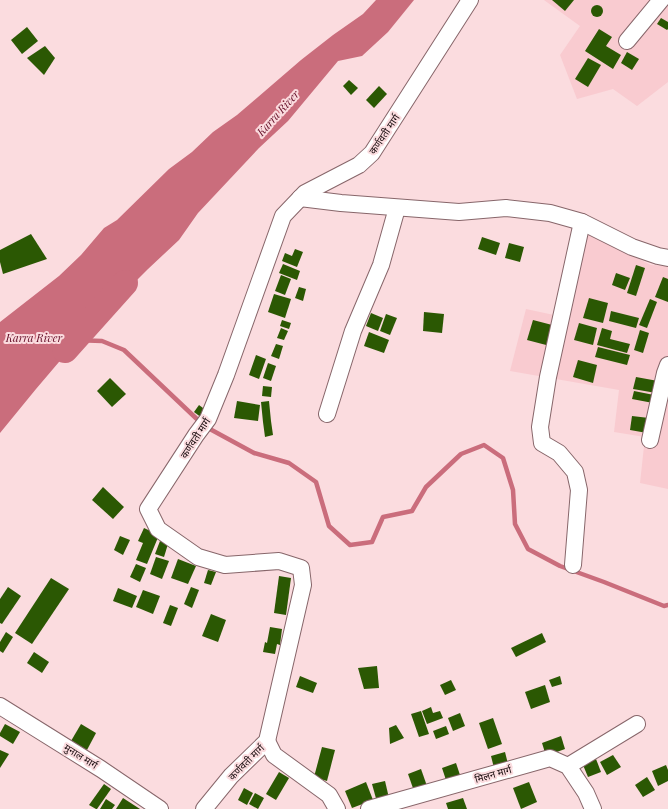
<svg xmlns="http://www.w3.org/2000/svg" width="668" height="809" font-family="'Playfair Display','Noto Sans Devanagari',serif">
  <rect width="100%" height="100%" fill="#fbdcdf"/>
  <g fill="#f9cbd0">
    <polygon points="544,0 668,0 668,82 637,106 613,89 577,99 560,55 580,26"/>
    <polygon points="585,232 651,265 668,266 668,489 640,483 645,437 614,432 619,390 510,371 526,309 568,318"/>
  </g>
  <polygon fill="#ca6d7c" points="376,0 414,0 388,32 362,56 338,61 288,121 259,148 198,213 179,240 148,269 109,308 96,311 90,317 87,329 36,389 0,433 0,322 59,276 81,255 104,228 117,220 169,169 192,152 213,132 237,115 301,60 333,35 363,14"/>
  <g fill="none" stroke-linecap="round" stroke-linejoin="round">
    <g stroke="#ca6d7c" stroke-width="4.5">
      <polyline points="74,340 102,341 124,350 200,422"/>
      <polyline points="208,428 254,453 289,463 316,482 329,526 350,545 372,542 383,517 412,511 426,487 461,454 484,445 503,458 513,490 515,524 528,549 560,566 604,582 664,606 668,605"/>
    </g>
    <polyline stroke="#ca6d7c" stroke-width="26" points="65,350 125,283"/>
  </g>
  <g fill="#2b5803">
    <polygon points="552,0 574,0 565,11"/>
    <circle cx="597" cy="11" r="6"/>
    <polygon points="661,18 668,22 668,29 667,30 657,24"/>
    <polygon points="27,27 38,41 22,54 11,40"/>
    <polygon points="599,29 612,37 606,46 621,55 613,69 585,51"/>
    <polygon points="45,46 55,58 44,75 27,58"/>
    <polygon points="627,52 639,59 632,70 621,63"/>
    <polygon points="588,58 601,65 588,87 575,79"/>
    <polygon points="349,80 358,88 351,95 343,86"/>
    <polygon points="379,86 387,94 374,108 366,100"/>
    <polygon points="31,234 47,259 3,274 0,262 0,250"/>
    <polygon points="482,237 500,243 496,255 478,249"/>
    <polygon points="509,243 524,247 520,262 505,258"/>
    <polygon points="295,249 303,252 297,267 282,261 285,253 292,256"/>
    <polygon points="283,264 300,271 297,280 279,273"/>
    <polygon points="636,265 645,268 636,296 627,293"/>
    <polygon points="616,273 630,278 625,290 612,285"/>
    <polygon points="281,275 291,279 285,295 275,291"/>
    <polygon points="663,277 668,279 668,302 655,297"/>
    <polygon points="299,287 306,289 303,301 295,298"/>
    <polygon points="274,294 291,299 285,318 268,312"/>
    <polygon points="589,298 608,303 603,323 583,318"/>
    <polygon points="650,299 657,302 647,328 639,325"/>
    <polygon points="611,311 639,318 636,328 609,321"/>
    <polygon points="424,312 444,314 442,333 423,331"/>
    <polygon points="371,313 383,318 378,331 366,326"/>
    <polygon points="386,314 397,318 390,335 380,331"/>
    <polygon points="282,320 291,323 289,329 280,326"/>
    <polygon points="533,320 556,326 550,346 527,340"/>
    <polygon points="579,323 597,328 593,345 574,340"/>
    <polygon points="281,328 288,331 284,340 277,338"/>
    <polygon points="602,328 612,331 610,339 630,344 627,353 597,345"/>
    <polygon points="640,330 649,333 643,353 634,350"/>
    <polygon points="369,332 389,340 384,353 364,346"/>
    <polygon points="276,344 283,346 279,359 271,356"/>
    <polygon points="598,347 630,355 627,365 595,357"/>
    <polygon points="256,355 266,359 259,379 249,375"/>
    <polygon points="578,360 597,365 593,383 573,377"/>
    <polygon points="268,363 276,366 271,381 263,378"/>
    <polygon points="636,377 658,381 656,393 633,389"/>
    <polygon points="110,378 126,394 112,407 97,391"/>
    <polygon points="263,386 272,387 271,397 262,396"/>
    <polygon points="634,391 654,395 653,403 632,399"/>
    <polygon points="237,401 260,405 258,421 234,418"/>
    <polygon points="269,401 271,421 273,435 265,437 263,422 261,402"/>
    <polygon points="199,405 207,411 202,418 194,412"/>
    <polygon points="632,416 649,418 647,433 630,430"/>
    <polygon points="103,487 124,507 113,519 92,500"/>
    <polygon points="144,528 159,535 147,564 136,560 143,543 138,541"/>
    <polygon points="120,536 130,540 123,555 114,550"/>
    <polygon points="160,541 168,544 164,557 155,554"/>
    <polygon points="156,557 169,561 162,579 150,574"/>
    <polygon points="178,559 196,566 188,584 171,578"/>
    <polygon points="136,564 146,568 140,582 130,577"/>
    <polygon points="208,570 216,572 211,585 204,583"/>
    <polygon points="279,576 291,578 286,615 274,613"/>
    <polygon points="51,578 69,589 32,644 15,633"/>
    <polygon points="8,587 21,596 2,624 0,623 0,599"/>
    <polygon points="191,587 199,590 192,608 184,604"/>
    <polygon points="118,588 137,596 132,608 113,601"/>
    <polygon points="143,590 160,596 153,614 136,607"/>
    <polygon points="170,605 178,608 171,626 163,623"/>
    <polygon points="211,614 226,620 218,642 202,636"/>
    <polygon points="270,627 282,629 280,645 277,644 275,654 263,652 265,642 267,643"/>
    <polygon points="6,632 13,637 3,653 0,651 0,642"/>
    <polygon points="542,633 546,642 516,657 511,648"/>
    <polygon points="34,652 49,662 42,673 27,663"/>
    <polygon points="377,666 379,688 364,689 358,668"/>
    <polygon points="300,676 317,683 313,693 296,687"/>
    <polygon points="560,676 562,684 552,687 549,680"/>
    <polygon points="451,680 456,690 445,695 440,685"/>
    <polygon points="545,685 550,702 531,709 525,692"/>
    <polygon points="431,707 433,713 440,711 443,718 427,724 422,711"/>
    <polygon points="421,711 429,734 419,737 411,714"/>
    <polygon points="460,713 465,726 453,731 448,718"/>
    <polygon points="493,718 502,744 488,749 479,723"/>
    <polygon points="5,724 20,732 13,744 0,736 0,733"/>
    <polygon points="81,724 96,733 87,750 71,741"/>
    <polygon points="396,725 404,738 390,744 389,728"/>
    <polygon points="446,726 449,734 436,739 433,731"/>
    <polygon points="561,736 565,749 546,756 542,743"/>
    <polygon points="322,747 335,750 327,781 314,777"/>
    <polygon points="0,750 9,754 0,768"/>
    <polygon points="505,752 508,764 494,768 491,756"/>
    <polygon points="613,755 621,767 607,775 600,762"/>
    <polygon points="596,759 601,772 588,777 583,765"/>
    <polygon points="456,763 461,778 447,783 442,768"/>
    <polygon points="666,765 668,770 668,781 658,786 652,771"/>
    <polygon points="421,769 427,786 414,791 408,774"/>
    <polygon points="279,772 289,778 276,800 266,794"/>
    <polygon points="647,777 655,790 643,797 635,785"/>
    <polygon points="385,781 389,798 377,802 372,784"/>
    <polygon points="366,782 373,800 352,808 345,791"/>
    <polygon points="529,782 537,802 521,809 513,788"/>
    <polygon points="104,784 111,789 97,809 96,809 89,805"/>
    <polygon points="244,788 253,793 247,805 238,800"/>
    <polygon points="255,793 264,798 258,809 249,804"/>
    <polygon points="123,798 140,809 116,809"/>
    <polygon points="463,798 467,809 448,809 446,803"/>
    <polygon points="106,799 115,805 112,809 100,809"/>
  </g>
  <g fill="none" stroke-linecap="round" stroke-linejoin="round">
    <g stroke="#87666a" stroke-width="18">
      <g id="minor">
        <polyline points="627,41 661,0"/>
        <polyline points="300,198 341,203 459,212 506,208 550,213 582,222 632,247 658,256 668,258"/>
        <polyline points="327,414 353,331 381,265 397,208"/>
        <polyline points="650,440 665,373 668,365"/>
        <polyline points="573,565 579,490 575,472 559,453 542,443 540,427 548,377 582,222"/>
        <polyline points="0,706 101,769 160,809"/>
        <polyline points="267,741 274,755 329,795 337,809"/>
        <polyline points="568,766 637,724"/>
        <polyline points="204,809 231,776 267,741 303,585 301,568 279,561 225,565 198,557 158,529 148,509 196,435 208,419 226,375 283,216 305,193 359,165 372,153 470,0"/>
        <polyline points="369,809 550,758 568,766 586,793 593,809"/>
      </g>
    </g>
    <use href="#minor" stroke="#fff" stroke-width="16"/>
  </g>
  <g text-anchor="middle" stroke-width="4" stroke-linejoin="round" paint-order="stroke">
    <g font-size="10" fill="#160a0c" stroke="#fbdcdf">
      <text transform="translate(384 134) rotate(-56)" y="4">कर्णवती मार्ग</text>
      <text transform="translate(195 438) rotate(-57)" y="4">कर्णवती मार्ग</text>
      <text transform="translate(81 756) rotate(32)" y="4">मुनाल मार्ग</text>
      <text transform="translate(246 762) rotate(-45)" y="4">कर्णवती मार्ग</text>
      <text transform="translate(493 774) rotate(-16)" y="4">मिलन मार्ग</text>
    </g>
    <g font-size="11" font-style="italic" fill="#640d27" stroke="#fbdcdf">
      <text transform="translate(278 113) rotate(-48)" y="4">Karra River</text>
      <text x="34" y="342">Karra River</text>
    </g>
  </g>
</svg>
